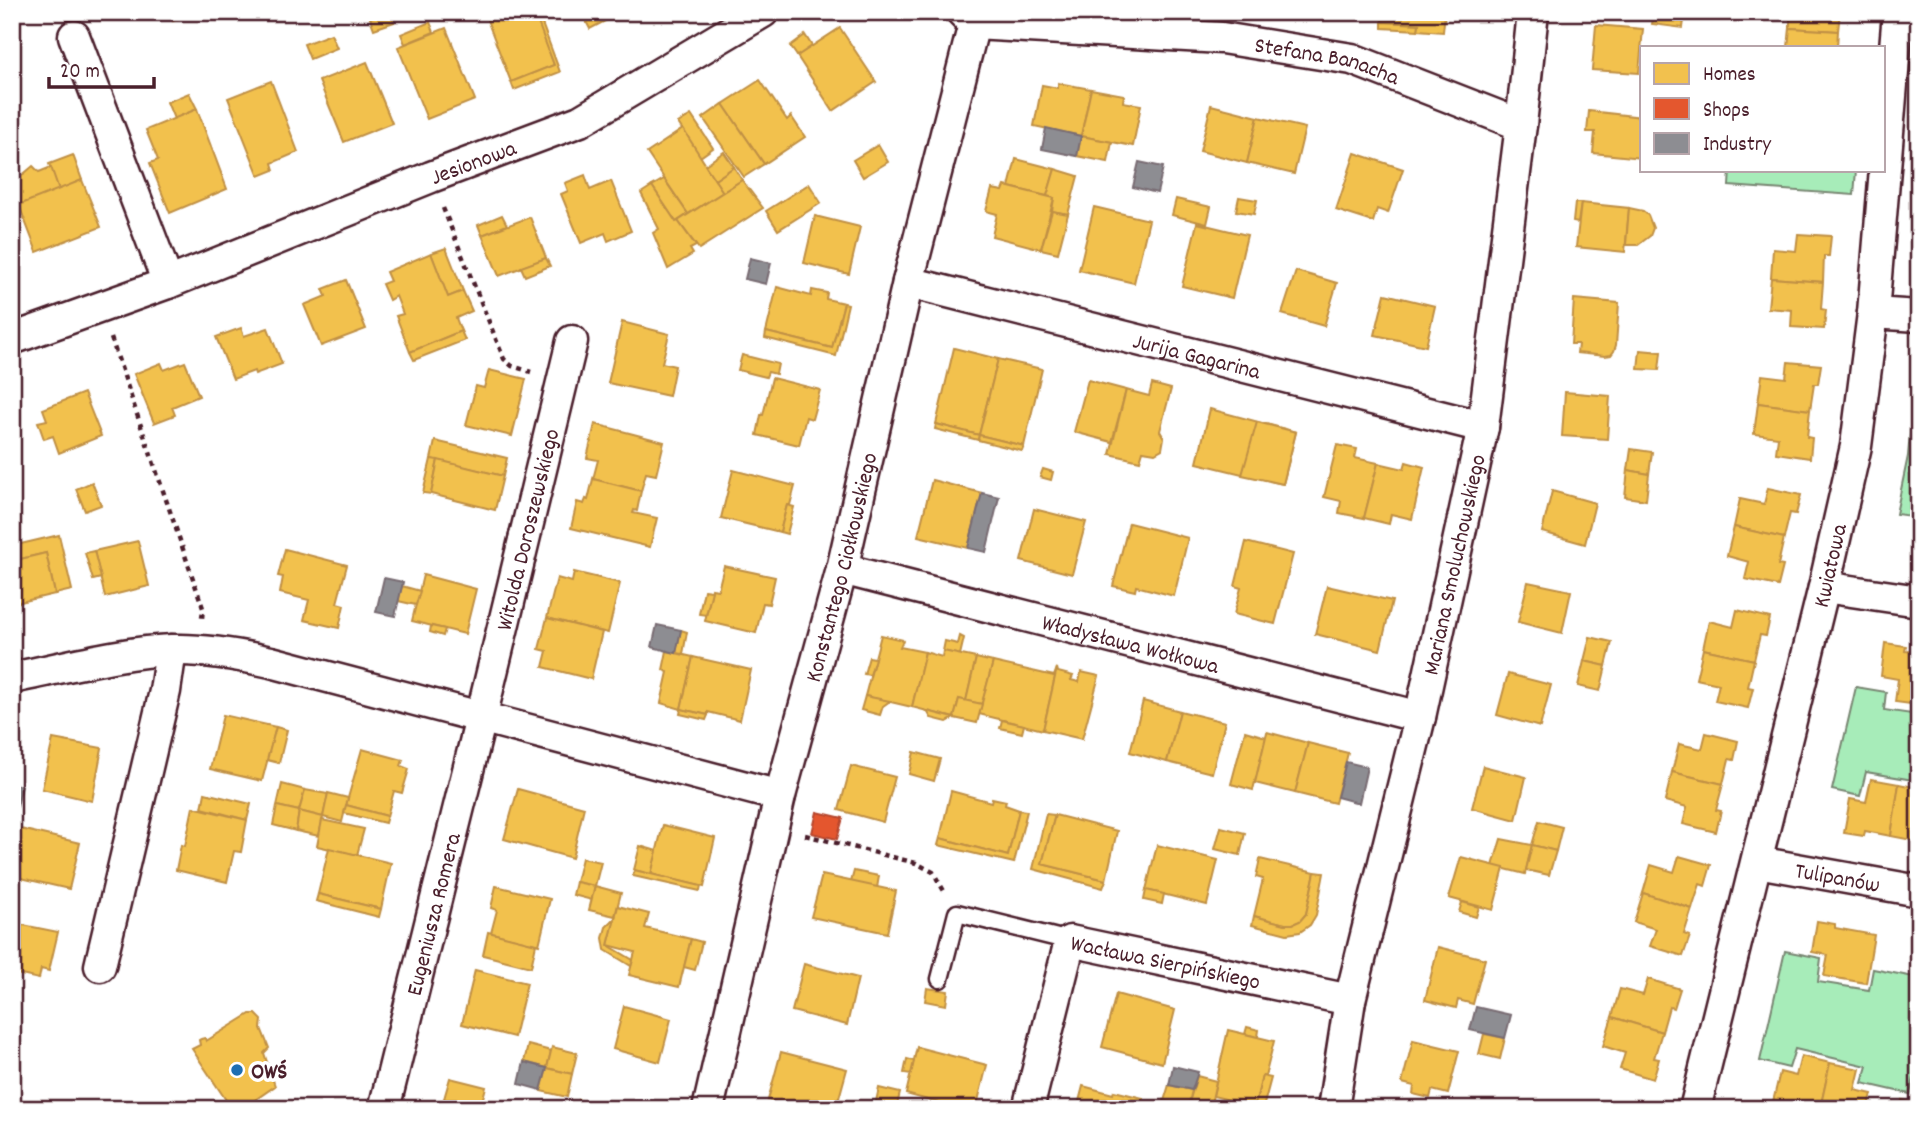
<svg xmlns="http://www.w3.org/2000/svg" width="1931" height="1121" font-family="Dekko,sans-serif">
  <rect width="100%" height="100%" fill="#fff"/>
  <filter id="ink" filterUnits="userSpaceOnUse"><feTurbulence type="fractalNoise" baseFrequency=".0143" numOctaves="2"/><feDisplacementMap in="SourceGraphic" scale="14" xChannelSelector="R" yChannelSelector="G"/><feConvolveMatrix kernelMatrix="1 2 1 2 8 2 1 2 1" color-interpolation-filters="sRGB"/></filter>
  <g filter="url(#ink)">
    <g fill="#a7ecb9" stroke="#788672" stroke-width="2">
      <polygon points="1730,170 1856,170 1854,195 1729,186"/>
      <polygon points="1913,401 1919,402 1919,517 1896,514 1908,456"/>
      <polygon points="1856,687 1886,692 1884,710 1919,715 1919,781 1866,772 1860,796 1832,790"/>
      <polygon points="1785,951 1821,958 1818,982 1869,990 1873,969 1919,978 1919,1079 1914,1078 1910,1094 1862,1083 1867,1066 1795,1049 1789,1068 1760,1061"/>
    </g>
    <g fill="#f2c14e" stroke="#c09044" stroke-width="2">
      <polygon points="168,12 192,12 173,21"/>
      <polygon points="384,12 391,12 394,22 374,29 370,18"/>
      <polygon points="484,12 535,12 554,65 511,82"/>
      <polygon points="581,12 622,12 590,29"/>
      <polygon points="1383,12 1445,12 1443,32 1418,30 1419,24 1382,22"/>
      <polygon points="1654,12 1685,12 1683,28 1652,24"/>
      <polygon points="1790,12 1840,12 1838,31 1790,28"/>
      <polygon points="540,18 560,72 514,90 511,82 554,65 537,20"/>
      <polygon points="430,22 434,32 405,44 401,34"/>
      <polygon points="1382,22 1419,24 1418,30 1382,28"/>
      <polygon points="1596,25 1643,29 1639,73 1592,70"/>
      <polygon points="446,28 475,100 427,119 398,47"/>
      <polygon points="840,28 876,82 833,111 797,56"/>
      <polygon points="1790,28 1838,31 1837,47 1788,47"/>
      <polygon points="331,34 337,48 310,59 304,44"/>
      <polygon points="805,35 812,46 797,56 790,46"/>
      <polygon points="367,62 392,123 344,142 319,81"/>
      <polygon points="760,80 787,120 791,116 805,137 764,164 723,104"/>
      <polygon points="271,81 298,152 272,163 274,170 259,176 228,98"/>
      <polygon points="1058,83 1091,89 1081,136 1034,126 1042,85 1058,88"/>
      <polygon points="1091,89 1124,95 1123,102 1141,105 1133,146 1081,136"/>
      <polygon points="189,93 197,109 174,119 167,102"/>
      <polygon points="723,104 764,164 744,177 703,118"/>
      <polygon points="1211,105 1258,117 1247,163 1200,151"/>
      <polygon points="197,109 227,189 170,213 150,163 158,160 146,130"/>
      <polygon points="1589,111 1642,117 1642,158 1593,153 1595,132 1587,132"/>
      <polygon points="691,115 713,148 700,157 678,123"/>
      <polygon points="1258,117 1305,128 1294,174 1247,163"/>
      <polygon points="683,129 723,192 688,214 647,153"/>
      <polygon points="1081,136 1112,142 1108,162 1077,156"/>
      <polygon points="878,145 888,162 863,177 853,160"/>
      <polygon points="724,152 734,167 715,180 705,165"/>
      <polygon points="1355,153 1403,169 1388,213 1377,209 1373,222 1336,210"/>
      <polygon points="73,155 82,180 59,190 49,164"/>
      <polygon points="1016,159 1055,169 1047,196 1009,187"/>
      <polygon points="33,166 39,172 51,167 59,190 19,205 12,183 21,179 20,177"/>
      <polygon points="734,167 742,180 723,192 715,180"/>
      <polygon points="1055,169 1078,176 1068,214 1052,211 1054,198 1047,196"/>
      <polygon points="585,175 590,190 611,181 631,231 608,241 605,233 581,243 561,194 568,191 565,183"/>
      <polygon points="664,179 688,214 676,222 652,186"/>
      <polygon points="82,180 101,227 37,252 19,205"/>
      <polygon points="742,180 763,208 699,249 678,221"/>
      <polygon points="809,184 821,203 778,230 766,211"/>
      <polygon points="652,186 676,222 678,221 696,246 690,249 693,254 668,269 653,233 659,229 641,193"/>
      <polygon points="1005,186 1054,198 1041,249 992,236 997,214 986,211 992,189 1003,191"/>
      <polygon points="1239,197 1257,200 1254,214 1236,211"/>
      <polygon points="1176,199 1211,207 1207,224 1172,215"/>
      <polygon points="1575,203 1581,203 1578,223 1573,222"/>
      <polygon points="1581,203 1629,208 1625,252 1576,247"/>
      <polygon points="1094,207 1149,220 1134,283 1079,270"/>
      <polygon points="1629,208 1643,211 1648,215 1653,228 1650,236 1638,245 1626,245"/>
      <polygon points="1052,211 1068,214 1058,253 1041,249"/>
      <polygon points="502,215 507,225 482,235 478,225"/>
      <polygon points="815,216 860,227 849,274 804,263"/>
      <polygon points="530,217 546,258 499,276 482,235"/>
      <polygon points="1197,223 1247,235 1232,298 1182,286"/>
      <polygon points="1798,234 1831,236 1829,256 1824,256 1823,282 1771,278 1773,249 1796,251"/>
      <polygon points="446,248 463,291 448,297 431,253"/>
      <polygon points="431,253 448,297 463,291 472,311 456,318 461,331 410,352 396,316 403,314 396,296 389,300 382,284 390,281 386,272"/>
      <polygon points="546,258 550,266 525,276 521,267"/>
      <polygon points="1296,271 1337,283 1324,326 1282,314"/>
      <polygon points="1771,278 1823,282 1821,309 1826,310 1824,329 1791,327 1792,310 1768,308"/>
      <polygon points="346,280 366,329 321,346 304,305 326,296 323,289"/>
      <polygon points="777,287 811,296 812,290 827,293 826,299 844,303 832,348 766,332"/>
      <polygon points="1385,294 1435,306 1426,346 1375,335"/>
      <polygon points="1574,299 1619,303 1616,345 1614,351 1611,355 1605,356 1577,353 1578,344 1571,344"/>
      <polygon points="844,303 848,304 836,356 765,338 766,332 832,348"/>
      <polygon points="622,322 669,334 662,363 675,366 669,396 608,383"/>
      <polygon points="241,328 244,336 268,328 282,364 255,374 254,371 233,379 216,337"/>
      <polygon points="461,331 465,340 414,360 410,352"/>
      <polygon points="954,348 998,359 979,435 936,424"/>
      <polygon points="1640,350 1661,352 1659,370 1638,369"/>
      <polygon points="742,355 778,364 776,374 768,372 766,377 738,370"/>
      <polygon points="998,359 1042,369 1024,446 979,435"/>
      <polygon points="185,362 199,396 172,407 175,415 154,423 134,374 161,363 164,370"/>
      <polygon points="1788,362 1821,365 1818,384 1814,384 1810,410 1758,403 1762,375 1786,378"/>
      <polygon points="489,370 526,379 512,436 466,425 476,386 484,388"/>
      <polygon points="772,378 820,390 812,419 806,417 799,445 757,435 761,415 763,415"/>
      <polygon points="1088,380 1126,390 1112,442 1074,432"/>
      <polygon points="1152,384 1171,389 1160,431 1164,438 1162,449 1155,453 1143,451 1140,461 1110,454 1126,390 1149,396"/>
      <polygon points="1565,392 1610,396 1607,439 1562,436"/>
      <polygon points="84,393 101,436 59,453 53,436 44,439 38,422 47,420 43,409"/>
      <polygon points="1758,403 1810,410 1807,437 1812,438 1810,458 1776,453 1778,437 1754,434"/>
      <polygon points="1210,409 1296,432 1283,484 1197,463"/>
      <polygon points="1257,422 1296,432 1283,484 1242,475"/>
      <polygon points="595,424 664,442 656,475 646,473 641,491 593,479 598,460 587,458"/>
      <polygon points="936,424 979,435 978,440 935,429"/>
      <polygon points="979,435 1024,446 1022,451 978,440"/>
      <polygon points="435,441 507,458 503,476 431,459"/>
      <polygon points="1337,445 1357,449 1355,458 1378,463 1364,518 1339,513 1341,501 1324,497"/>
      <polygon points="1631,449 1652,452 1649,474 1628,470"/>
      <polygon points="431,459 438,460 431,494 423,493"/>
      <polygon points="438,460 503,476 495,510 431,494"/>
      <polygon points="1406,462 1424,467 1412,519 1391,514 1389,524 1364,518 1378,463 1404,469"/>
      <polygon points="1043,469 1053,472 1051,480 1040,477"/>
      <polygon points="733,470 795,486 790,505 787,505 780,532 721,518"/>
      <polygon points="1628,470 1649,474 1646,500 1625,497"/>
      <polygon points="593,479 641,491 637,511 634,510 633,513 657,518 650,547 571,528 577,502 584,504 586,499 588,500"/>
      <polygon points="932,480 982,493 968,548 918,536"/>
      <polygon points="92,482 101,505 85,511 76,489"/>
      <polygon points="1768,488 1801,495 1796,514 1790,513 1784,538 1734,527 1740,499 1764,504"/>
      <polygon points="1552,491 1595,503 1585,544 1542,532"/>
      <polygon points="787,505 794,507 787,534 780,532"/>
      <polygon points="1034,509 1086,522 1072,574 1021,561"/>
      <polygon points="1129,523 1188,538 1174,596 1136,586 1135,591 1113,586"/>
      <polygon points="1914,523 1919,524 1919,556 1911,555"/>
      <polygon points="1734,527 1784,538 1778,565 1783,566 1778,586 1745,579 1749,562 1727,556"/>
      <polygon points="59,535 72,590 55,594 46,553 12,561 12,546"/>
      <polygon points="138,541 149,586 105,597 94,551"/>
      <polygon points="1246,542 1293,554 1275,624 1234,614 1241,588 1235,586"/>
      <polygon points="285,549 347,565 337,603 344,605 339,628 304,620 309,600 280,593 283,577 278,576"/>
      <polygon points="94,551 101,578 93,580 85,553"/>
      <polygon points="46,553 55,594 12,604 12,561"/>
      <polygon points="724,566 775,577 769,604 763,603 756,633 705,621 712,589 718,590"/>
      <polygon points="574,572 620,583 608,633 547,618 557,578 572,582"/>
      <polygon points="423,575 476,589 465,634 412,621"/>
      <polygon points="1528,582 1571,591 1562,633 1518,622"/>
      <polygon points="402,586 420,591 416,605 398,601"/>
      <polygon points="1327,586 1392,601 1380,650 1315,634"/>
      <polygon points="704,590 712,591 706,615 699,614"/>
      <polygon points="1737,610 1770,618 1766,636 1760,635 1754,660 1703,649 1709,621 1733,627"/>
      <polygon points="547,618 602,632 591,679 543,667 547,651 539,649"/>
      <polygon points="431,626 445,629 443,636 430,632"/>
      <polygon points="681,630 687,632 683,654 676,653"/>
      <polygon points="881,635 903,640 900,647 925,652 912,707 865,696"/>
      <polygon points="960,636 964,638 960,655 943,651 945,641 958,644"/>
      <polygon points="1590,637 1612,642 1606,666 1584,661"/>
      <polygon points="1885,643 1906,646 1905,651 1919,652 1919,705 1895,702 1898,679 1881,676"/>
      <polygon points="1703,649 1754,660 1748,687 1753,688 1748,708 1715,701 1719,684 1696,679"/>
      <polygon points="667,651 693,657 681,709 661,703 668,672 663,670"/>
      <polygon points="943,651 976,658 966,701 959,699 954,718 912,707 925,652 942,657"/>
      <polygon points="693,657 751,670 740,720 708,712 708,715 681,709"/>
      <polygon points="869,657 875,658 870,675 864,674"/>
      <polygon points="976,658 993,662 982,704 966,701"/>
      <polygon points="1584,661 1606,666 1600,691 1578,686"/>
      <polygon points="993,662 1054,676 1057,668 1043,730 979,714"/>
      <polygon points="1057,668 1058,672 1073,676 1071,680 1079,682 1081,672 1099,676 1082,739 1043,730"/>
      <polygon points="1508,674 1551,685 1540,727 1497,715"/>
      <polygon points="865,696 890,701 883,706 880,715 861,710"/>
      <polygon points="959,699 982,704 977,723 954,718"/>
      <polygon points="1143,701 1180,711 1167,762 1130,752"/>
      <polygon points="681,709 708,715 706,720 680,714"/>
      <polygon points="927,711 954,718 947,722 931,718"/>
      <polygon points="1180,711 1225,722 1212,773 1167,762"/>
      <polygon points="223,715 276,727 262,781 210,769"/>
      <polygon points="1002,720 1024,725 1022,733 1000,728"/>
      <polygon points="276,727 287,730 279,763 267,760"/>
      <polygon points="1245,731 1266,737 1253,790 1231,784"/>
      <polygon points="1267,732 1308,743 1295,793 1255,783"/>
      <polygon points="1706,733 1738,741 1734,760 1729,759 1723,784 1672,772 1679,744 1702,749"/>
      <polygon points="53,739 102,748 92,801 42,789"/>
      <polygon points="1308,743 1348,753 1335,803 1295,793"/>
      <polygon points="362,749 403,760 401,766 409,769 402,793 394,791 387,816 346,805"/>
      <polygon points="914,752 940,759 934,781 909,774"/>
      <polygon points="851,766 895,777 883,822 839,810"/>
      <polygon points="1483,766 1526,777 1516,820 1472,808"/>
      <polygon points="1672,772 1723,784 1716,810 1721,811 1716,832 1683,824 1687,807 1665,801"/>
      <polygon points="1871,779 1899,784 1891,836 1865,831 1864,836 1844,833 1850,799 1866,802"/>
      <polygon points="282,784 305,790 299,811 277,806"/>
      <polygon points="1899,784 1919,788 1919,846 1916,845 1917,841 1891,836"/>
      <polygon points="518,789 584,807 572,858 504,839"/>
      <polygon points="305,790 328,794 323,817 299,811"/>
      <polygon points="951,791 991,802 992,798 1006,801 1005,805 1019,810 1008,856 940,838"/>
      <polygon points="205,793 251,804 247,820 202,808"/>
      <polygon points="328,793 348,798 342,822 323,817"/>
      <polygon points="346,805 387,816 385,823 344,813"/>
      <polygon points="277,806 299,811 296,831 273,825"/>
      <polygon points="193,807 247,820 241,852 234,851 227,882 176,870 181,845 185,846"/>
      <polygon points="1019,810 1027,811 1014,863 938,845 940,838 1008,856"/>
      <polygon points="299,811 323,817 319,836 296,831"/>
      <polygon points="1046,814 1055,815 1042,864 1106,880 1103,888 1033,869"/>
      <polygon points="1055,815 1117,831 1106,880 1042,864"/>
      <polygon points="322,820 364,829 357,855 317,846"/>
      <polygon points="1539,821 1562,827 1556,851 1532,845"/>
      <polygon points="663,825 715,838 704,887 651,874"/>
      <polygon points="12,827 80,843 69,889 12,876"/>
      <polygon points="1221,827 1245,833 1240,855 1215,849"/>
      <polygon points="1501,839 1532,845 1525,874 1493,866"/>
      <polygon points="1157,845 1218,860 1207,905 1146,890"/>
      <polygon points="1532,845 1556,851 1549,875 1526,870"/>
      <polygon points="640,846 657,851 651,874 634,870"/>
      <polygon points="329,848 391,863 381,909 318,894"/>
      <polygon points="1679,856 1711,865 1705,886 1700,884 1692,909 1643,893 1651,865 1674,872"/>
      <polygon points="1461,857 1504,868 1493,910 1449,898"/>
      <polygon points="582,858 601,862 595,886 576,882"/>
      <polygon points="1260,859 1315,872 1306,914 1300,921 1293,924 1285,924 1254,916 1263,879 1256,877"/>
      <polygon points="634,870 701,886 700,891 633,876"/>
      <polygon points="854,871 879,876 877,888 851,882"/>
      <polygon points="1315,872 1324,873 1316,915 1310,925 1300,932 1287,934 1252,925 1254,916 1285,924 1293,924 1300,921 1306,914"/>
      <polygon points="822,875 896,891 887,933 811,917"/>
      <polygon points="576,882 595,886 592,900 573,895"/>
      <polygon points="496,886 550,899 539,945 491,933 497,910 491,908"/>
      <polygon points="595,886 621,893 615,916 589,910"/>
      <polygon points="1146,890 1164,894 1162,904 1144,900"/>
      <polygon points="1643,893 1692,909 1684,934 1690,936 1683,956 1650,946 1656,929 1634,922"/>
      <polygon points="318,894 381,909 379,917 316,901"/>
      <polygon points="1462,902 1479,907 1476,917 1459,912"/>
      <polygon points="618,906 649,914 645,928 691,939 679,987 629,975 635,952 608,945"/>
      <polygon points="615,918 608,945 633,960 631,966 605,950 603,938 606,927"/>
      <polygon points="1817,921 1835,924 1835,928 1874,935 1866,983 1824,976 1828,955 1812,952"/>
      <polygon points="18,924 58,932 49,971 41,969 39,979 12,973 12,951"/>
      <polygon points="488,932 536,944 531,967 483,955"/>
      <polygon points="691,939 702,942 695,970 684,967"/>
      <polygon points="1917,940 1919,940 1919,971 1911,970"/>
      <polygon points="1438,947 1485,959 1473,1004 1458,1000 1456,1008 1425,1000"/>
      <polygon points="804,964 858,978 847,1025 792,1011"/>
      <polygon points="475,970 527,983 514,1037 462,1024"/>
      <polygon points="1648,979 1680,989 1674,1008 1669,1007 1662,1032 1612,1017 1620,989 1643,995"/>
      <polygon points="927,988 948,991 946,1005 925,1001"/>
      <polygon points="1116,994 1175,1010 1162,1063 1102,1047"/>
      <polygon points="624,1006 671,1019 660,1062 613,1049"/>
      <polygon points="250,1014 256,1014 262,1020 261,1028 269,1048 264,1053 275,1086 242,1109 232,1109 192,1049 200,1045 199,1040 201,1039 205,1038 206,1041"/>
      <polygon points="1612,1017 1662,1032 1654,1058 1659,1059 1653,1079 1620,1069 1625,1053 1603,1046"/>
      <polygon points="1247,1027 1259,1030 1258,1037 1245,1034"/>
      <polygon points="1228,1030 1274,1041 1265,1077 1262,1076 1255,1106 1213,1096"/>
      <polygon points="1484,1034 1505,1038 1500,1059 1479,1054"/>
      <polygon points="1413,1040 1459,1051 1448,1094 1432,1090 1430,1098 1413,1094 1414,1086 1402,1083"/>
      <polygon points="528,1045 551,1051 547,1068 524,1062"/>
      <polygon points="552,1047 577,1053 572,1074 547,1068"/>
      <polygon points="917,1047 987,1065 976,1109 961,1109 906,1094"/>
      <polygon points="781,1052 847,1069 836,1109 803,1109 768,1100"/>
      <polygon points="1801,1056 1830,1063 1820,1109 1806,1109 1795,1106 1794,1109 1783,1109 1772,1106 1780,1072 1796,1076"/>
      <polygon points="907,1059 914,1061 911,1074 904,1073"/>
      <polygon points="1830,1063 1860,1069 1855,1090 1872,1094 1868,1109 1820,1109"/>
      <polygon points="547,1068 572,1074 567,1097 541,1091"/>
      <polygon points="1197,1076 1216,1081 1210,1109 1187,1109"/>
      <polygon points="1262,1076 1271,1078 1263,1108 1255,1106"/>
      <polygon points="450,1078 486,1087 480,1109 441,1109"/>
      <polygon points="1169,1085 1192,1090 1188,1107 1164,1101"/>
      <polygon points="1083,1086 1113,1094 1114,1091 1143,1098 1140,1109 1077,1109"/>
      <polygon points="879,1088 900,1093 896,1109 875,1106"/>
      <polygon points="578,1100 614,1109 575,1109"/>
      <polygon points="1902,1100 1919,1104 1919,1109 1900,1109"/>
      <polygon points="1616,1102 1639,1109 1614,1109"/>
    </g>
    <polygon fill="#e4572e" stroke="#b6462d" stroke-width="2" points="817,812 843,818 837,839 812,833"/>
    <g fill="#8d8d92" stroke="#796c73" stroke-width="2">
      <polygon points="1046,128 1081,136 1077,156 1042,149"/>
      <polygon points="1139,162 1163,167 1157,193 1133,187"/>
      <polygon points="750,258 771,263 766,284 745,279"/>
      <polygon points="982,493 999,497 986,552 968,548"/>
      <polygon points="384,578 403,582 395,616 376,612"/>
      <polygon points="657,625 681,630 676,653 652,647"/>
      <polygon points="1346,762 1367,767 1359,803 1337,797"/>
      <polygon points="12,784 22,786 17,807 12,805"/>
      <polygon points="1476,1007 1511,1015 1505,1038 1470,1030"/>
      <polygon points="524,1062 547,1068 541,1090 519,1084"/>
      <polygon points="1173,1066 1198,1072 1192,1090 1169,1085"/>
    </g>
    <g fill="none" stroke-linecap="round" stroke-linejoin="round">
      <g stroke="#4a1f2b" stroke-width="21">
        <polyline id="lane" points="940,979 957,913 1070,941"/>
      </g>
      <g stroke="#4a1f2b" stroke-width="35">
        <g id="street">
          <path id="s1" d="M962 12 974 24 1222 38 1352 59 1521 125"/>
          <polyline points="74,36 168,283"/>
          <path id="s2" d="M908 282 1483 427"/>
          <polyline points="1873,313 1919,316"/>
          <path id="s3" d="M12 339 168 283 431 177 580 121 763 12"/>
          <path id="s4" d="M842 569 1420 717"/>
          <polyline points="1824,587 1919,601"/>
          <path d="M12 678C62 668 123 651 174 650 206 649 239 655 271 662L780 796"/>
          <path id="s5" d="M1757 862 1919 891"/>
          <polyline points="100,966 165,691 171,650"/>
          <path id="s6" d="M384 1109 481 718 572 341"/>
          <path id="s7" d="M708 1109 780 796 842 569 908 282 974 24"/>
          <path id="s8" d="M1028 1109 1070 941 1350 1000"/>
          <path id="s9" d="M1333 1109 1350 1000 1420 717 1483 427 1521 125 1533 12"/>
          <path id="s10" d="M1695 1109 1824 587 1856 446 1873 313 1898 12"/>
        </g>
      </g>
      <g stroke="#4a1f2b" stroke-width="4.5" stroke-dasharray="5 5" stroke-linecap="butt">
        <polyline points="443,208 504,359 512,366 531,372"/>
        <polyline points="111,338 203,608 202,618"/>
        <polyline points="805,835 916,863 933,872 944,891"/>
      </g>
      <use href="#lane" stroke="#fff" stroke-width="16"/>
      <use href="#street" stroke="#fff" stroke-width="30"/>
    </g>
  </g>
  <circle fill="#1f6fb2" stroke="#fff" stroke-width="2.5" cx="237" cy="1070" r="7"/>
  <g text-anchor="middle" stroke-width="7" stroke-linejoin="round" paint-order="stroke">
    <g font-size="23" fill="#4a1f2b" stroke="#fff">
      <text dy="8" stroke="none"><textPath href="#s1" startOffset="373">Stefana Banacha</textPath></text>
      <text dy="8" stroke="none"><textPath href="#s3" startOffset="494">Jesionowa</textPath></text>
      <text dy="8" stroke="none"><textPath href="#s2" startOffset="298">Jurija Gagarina</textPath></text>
      <text dy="8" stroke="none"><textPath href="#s6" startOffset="597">Witolda Doroszewskiego</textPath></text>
      <text dy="8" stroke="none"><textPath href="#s9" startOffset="558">Mariana Smoluchowskiego</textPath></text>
      <text dy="8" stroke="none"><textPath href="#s7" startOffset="558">Konstantego Ciołkowskiego</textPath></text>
      <text dy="8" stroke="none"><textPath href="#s10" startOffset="560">Kwiatowa</textPath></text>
      <text dy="8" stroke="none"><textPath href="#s4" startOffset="298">Władysława Wołkowa</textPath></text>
      <text dy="8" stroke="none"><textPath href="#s5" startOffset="82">Tulipanów</textPath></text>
      <text dy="8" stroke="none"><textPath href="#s6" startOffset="201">Eugeniusza Romera</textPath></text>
      <text dy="8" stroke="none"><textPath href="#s8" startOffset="271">Wacława Sierpińskiego</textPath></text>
    </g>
    <g font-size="23" font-weight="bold" fill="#4a1f2b" stroke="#fff" text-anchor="start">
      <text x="251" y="1078">OWŚ</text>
    </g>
  </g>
  <rect width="1931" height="1121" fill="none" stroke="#fff" stroke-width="42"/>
  <rect x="21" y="21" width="1889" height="1079" fill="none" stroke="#4a1f2b" stroke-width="2.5" filter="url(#ink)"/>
  <rect x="1640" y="46" width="245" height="126" fill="#ffffff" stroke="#b7a5aa" stroke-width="2"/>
  <rect x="1654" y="63" width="35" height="21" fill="#f2c14e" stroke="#b7a5aa" stroke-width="2"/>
  <text x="1703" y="80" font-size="21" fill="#4a1f2b">Homes</text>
  <rect x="1654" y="98" width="35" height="21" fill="#e4572e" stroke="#b7a5aa" stroke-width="2"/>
  <text x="1703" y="116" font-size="21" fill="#4a1f2b">Shops</text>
  <rect x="1654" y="133" width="35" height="21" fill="#8d8d92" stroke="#b7a5aa" stroke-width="2"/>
  <text x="1703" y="150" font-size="21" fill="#4a1f2b">Industry</text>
  <path d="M49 77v10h105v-10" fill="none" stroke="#4a1f2b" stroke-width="3.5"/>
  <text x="60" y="77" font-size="21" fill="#4a1f2b" stroke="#ffffff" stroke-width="5" paint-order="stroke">20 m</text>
</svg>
